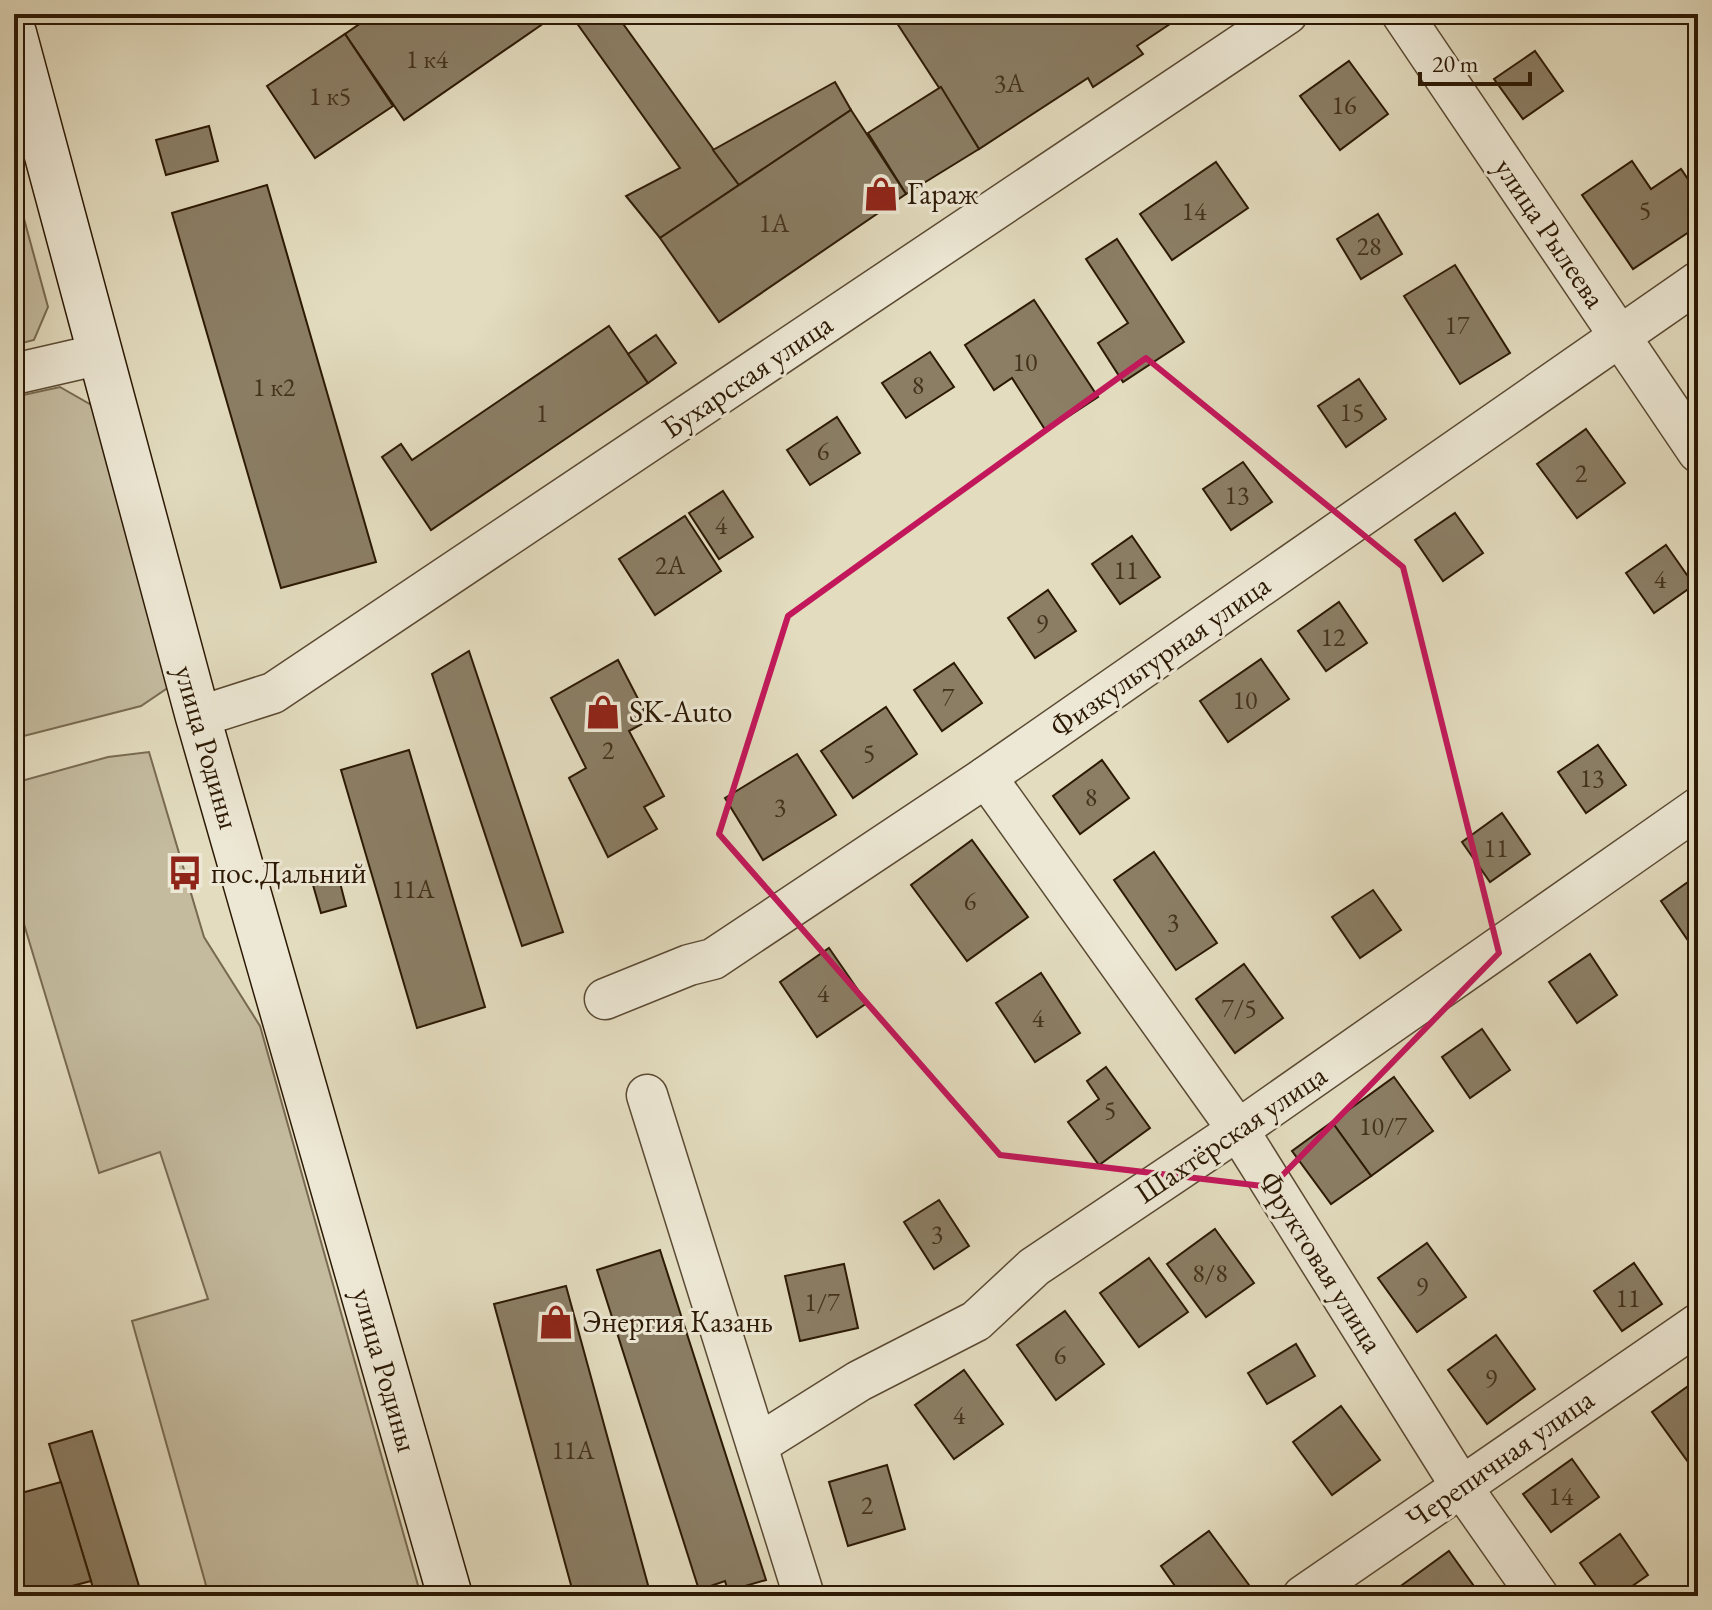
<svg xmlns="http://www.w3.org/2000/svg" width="1712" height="1610" font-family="'EB Garamond',serif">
  <rect width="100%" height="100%" fill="#e3dcbf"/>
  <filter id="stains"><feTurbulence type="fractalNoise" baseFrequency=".0025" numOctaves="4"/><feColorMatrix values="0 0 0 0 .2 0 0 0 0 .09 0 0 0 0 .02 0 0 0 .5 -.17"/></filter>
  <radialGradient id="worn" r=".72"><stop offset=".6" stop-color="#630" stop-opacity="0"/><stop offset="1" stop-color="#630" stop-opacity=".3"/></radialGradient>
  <g fill="#c4bb9f" stroke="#786a52" stroke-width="2">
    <polygon points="14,182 48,307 34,340 14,345"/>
    <polygon points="60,387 93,406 169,687 141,706 16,738 14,397"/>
    <polygon points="149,752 204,937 260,1026 421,1596 209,1596 132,1321 208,1299 160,1152 99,1173 14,891 14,783 108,757"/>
  </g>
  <g fill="#8b7e65" stroke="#2c1904" stroke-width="2">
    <polygon points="374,14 557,14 404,120 345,34"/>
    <polygon points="587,14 616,14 739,185 660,238 626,196 680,168 576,22"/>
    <polygon points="891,14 1185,14 1137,46 1143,54 1093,87 1088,78 979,149"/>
    <polygon points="345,34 393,106 315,158 267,86"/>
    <polygon points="1535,51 1563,91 1523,119 1494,79"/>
    <polygon points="1349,61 1388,114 1340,150 1300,96"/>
    <polygon points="835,82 851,110 739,185 713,150"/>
    <polygon points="941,87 979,149 906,194 868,133"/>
    <polygon points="851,110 906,194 719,322 660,238"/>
    <polygon points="209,126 218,161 166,175 156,140"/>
    <polygon points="1632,161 1651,189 1681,169 1698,194 1698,226 1633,269 1582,195"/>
    <polygon points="1216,162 1248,208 1172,260 1140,214"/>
    <polygon points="267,185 376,562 281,588 172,213"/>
    <polygon points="1378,214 1402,254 1361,279 1337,239"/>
    <polygon points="1117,239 1184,342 1123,382 1098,343 1128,323 1086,259"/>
    <polygon points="1455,265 1510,353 1460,384 1404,296"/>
    <polygon points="1034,300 1098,397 1046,431 1012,378 994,390 965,345"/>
    <polygon points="609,326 648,383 431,530 382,457 401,444 412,460"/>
    <polygon points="656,335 676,363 648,383 628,354"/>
    <polygon points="930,352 954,387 906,418 882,383"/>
    <polygon points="1359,379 1386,419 1346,447 1318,406"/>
    <polygon points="837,417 860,453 810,485 787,450"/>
    <polygon points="1586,429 1625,483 1577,518 1537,464"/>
    <polygon points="1243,462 1272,502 1231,530 1203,489"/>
    <polygon points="723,491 753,537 719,559 689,513"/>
    <polygon points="1455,513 1483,553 1443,581 1415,540"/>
    <polygon points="685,516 721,571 655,615 619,559"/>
    <polygon points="1132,536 1160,577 1120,604 1092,564"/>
    <polygon points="1666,545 1694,585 1654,613 1626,573"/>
    <polygon points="1048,590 1076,631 1035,658 1008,618"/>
    <polygon points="1339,602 1367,643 1326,671 1298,631"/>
    <polygon points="469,651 563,932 522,946 432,674"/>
    <polygon points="1261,659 1289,699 1228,742 1200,701"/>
    <polygon points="618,660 649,720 629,731 664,796 644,807 657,829 608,857 569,778 586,768 551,698"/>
    <polygon points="954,663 982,703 942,731 914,690"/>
    <polygon points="886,707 917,754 853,798 821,751"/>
    <polygon points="1598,745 1626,785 1586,813 1558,772"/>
    <polygon points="409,750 485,1007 417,1028 341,770"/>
    <polygon points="797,754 836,815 763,860 725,798"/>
    <polygon points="1102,760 1129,798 1080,834 1053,796"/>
    <polygon points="1502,813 1530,854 1490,882 1462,842"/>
    <polygon points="972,840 1028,917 967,961 911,885"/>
    <polygon points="1154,852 1217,943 1176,970 1114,880"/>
    <polygon points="337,871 346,906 321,913 311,878"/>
    <polygon points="1698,875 1698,935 1689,942 1661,901"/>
    <polygon points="1373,890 1401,930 1360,958 1332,917"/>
    <polygon points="829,948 867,1003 817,1037 780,982"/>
    <polygon points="1590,954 1617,995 1577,1023 1549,982"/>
    <polygon points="1244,964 1283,1018 1235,1053 1196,999"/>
    <polygon points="1041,973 1080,1033 1035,1062 996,1003"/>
    <polygon points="1482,1029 1510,1070 1470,1098 1442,1057"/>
    <polygon points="1106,1067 1150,1128 1099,1165 1068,1122 1099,1099 1087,1081"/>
    <polygon points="1394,1077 1433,1131 1371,1176 1332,1122"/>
    <polygon points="1332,1122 1371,1176 1331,1204 1292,1151"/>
    <polygon points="939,1200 969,1246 934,1269 904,1222"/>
    <polygon points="1215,1229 1254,1283 1206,1317 1167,1264"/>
    <polygon points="1427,1243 1466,1297 1417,1332 1378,1278"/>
    <polygon points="660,1250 766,1580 728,1591 725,1581 699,1590 597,1270"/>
    <polygon points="1149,1258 1188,1312 1139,1347 1100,1293"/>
    <polygon points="1634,1263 1662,1304 1622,1331 1594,1291"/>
    <polygon points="844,1264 858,1328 800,1341 785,1276"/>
    <polygon points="566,1286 651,1596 574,1596 494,1304"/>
    <polygon points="1065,1311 1104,1364 1056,1400 1017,1345"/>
    <polygon points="1496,1335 1535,1389 1487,1424 1448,1370"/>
    <polygon points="1296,1344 1315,1376 1267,1404 1248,1373"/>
    <polygon points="964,1370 1003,1424 954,1459 915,1405"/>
    <polygon points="1698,1379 1698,1461 1691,1466 1652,1412"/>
    <polygon points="1341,1406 1380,1460 1332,1495 1293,1442"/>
    <polygon points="92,1431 142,1596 95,1596 91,1581 49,1444"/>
    <polygon points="1572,1459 1599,1497 1551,1532 1523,1494"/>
    <polygon points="887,1465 905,1529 848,1546 829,1482"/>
    <polygon points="61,1482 91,1581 34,1596 14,1596 14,1495"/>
    <polygon points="1209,1531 1249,1585 1234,1596 1182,1596 1161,1566"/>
    <polygon points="1620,1534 1648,1575 1618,1596 1603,1596 1580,1563"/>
    <polygon points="1449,1551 1481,1596 1387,1596"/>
  </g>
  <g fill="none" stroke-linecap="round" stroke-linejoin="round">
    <g stroke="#5a4a33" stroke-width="43">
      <g id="street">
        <polyline points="1402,14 1698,452"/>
        <polyline points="14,374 101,354"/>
        <polyline points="198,717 273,693 1287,14"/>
        <polyline points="986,777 1238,1130 1461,1486 1538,1596"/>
        <polyline points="605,999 689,965 713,959 986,777 1698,282"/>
        <polyline points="647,1095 804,1596"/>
        <polyline points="757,1445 859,1381 976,1321 1034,1267 1238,1130 1698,808"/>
        <polyline points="1303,1596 1698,1324"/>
      </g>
    </g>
    <g stroke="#2c1904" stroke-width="47">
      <polyline id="secondary" points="14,33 198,717 450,1596"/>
    </g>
    <use href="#street" stroke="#ede8d5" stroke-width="40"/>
    <use href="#secondary" stroke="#ede8d5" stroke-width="44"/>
  </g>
  <path fill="none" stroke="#c2185b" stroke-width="6" stroke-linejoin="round" d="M1146 358 1403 567 1499 953 1271 1187 1000 1155 719 834 788 616Z"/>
  <defs>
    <g id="shop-bare" transform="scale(2.76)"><path d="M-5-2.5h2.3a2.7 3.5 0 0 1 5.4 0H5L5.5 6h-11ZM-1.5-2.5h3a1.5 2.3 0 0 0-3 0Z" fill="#8f2418" stroke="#ede8d5" stroke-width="2.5" paint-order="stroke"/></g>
    <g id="bus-bare" transform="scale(2.76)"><path d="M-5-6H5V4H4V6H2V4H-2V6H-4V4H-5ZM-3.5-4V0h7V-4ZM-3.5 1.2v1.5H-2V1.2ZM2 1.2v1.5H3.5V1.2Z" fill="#8f2418" stroke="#ede8d5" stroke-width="2.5" paint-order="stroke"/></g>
  </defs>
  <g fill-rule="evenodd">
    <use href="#shop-bare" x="881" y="194"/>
    <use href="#shop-bare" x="603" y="712"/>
    <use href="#bus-bare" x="185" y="873"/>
    <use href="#shop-bare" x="556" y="1322"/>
  </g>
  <g text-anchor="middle" stroke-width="6" stroke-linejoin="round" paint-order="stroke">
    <g font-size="26" fill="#44321c">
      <text x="427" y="68">1 к4</text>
      <text x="1009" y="92">3А</text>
      <text x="330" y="105">1 к5</text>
      <text x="1344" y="114">16</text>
      <text x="1645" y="219">5</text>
      <text x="1194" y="220">14</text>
      <text x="774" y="232">1А</text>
      <text x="1369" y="255">28</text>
      <text x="1457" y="334">17</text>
      <text x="1025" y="371">10</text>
      <text x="918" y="394">8</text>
      <text x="274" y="396">1 к2</text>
      <text x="1352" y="421">15</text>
      <text x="542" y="422">1</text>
      <text x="823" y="460">6</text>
      <text x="1581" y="482">2</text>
      <text x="1237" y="504">13</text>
      <text x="721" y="534">4</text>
      <text x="670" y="574">2А</text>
      <text x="1126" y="579">11</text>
      <text x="1660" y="588">4</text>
      <text x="1042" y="633">9</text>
      <text x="1333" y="646">12</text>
      <text x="948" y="706">7</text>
      <text x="1245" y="709">10</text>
      <text x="608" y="759">2</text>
      <text x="869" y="762">5</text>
      <text x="1592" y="787">13</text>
      <text x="1091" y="806">8</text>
      <text x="780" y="816">3</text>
      <text x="1496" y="857">11</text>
      <text x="413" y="898">11А</text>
      <text x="970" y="910">6</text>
      <text x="1173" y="931">3</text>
      <text x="823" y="1002">4</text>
      <text x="1239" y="1017">7/5</text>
      <text x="1038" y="1027">4</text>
      <text x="1110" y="1119">5</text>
      <text x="1383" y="1135">10/7</text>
      <text x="937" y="1243">3</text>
      <text x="1210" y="1282">8/8</text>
      <text x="1422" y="1296">9</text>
      <text x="1628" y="1307">11</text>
      <text x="822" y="1311">1/7</text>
      <text x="1060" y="1364">6</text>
      <text x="1491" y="1388">9</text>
      <text x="959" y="1424">4</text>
      <text x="573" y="1459">11А</text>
      <text x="1561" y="1505">14</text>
      <text x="867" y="1514">2</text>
    </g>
    <g font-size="30" fill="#2c1904" stroke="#ede8d5" text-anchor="start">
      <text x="907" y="204">Гараж</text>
      <text x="629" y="722">SK-Auto</text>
      <text x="211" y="883">пос.Дальний</text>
      <text x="582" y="1332">Энергия Казань</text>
    </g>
    <g font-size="30" fill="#2c1904" stroke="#ede8d5">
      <text transform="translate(1550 233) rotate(56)" y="10">улица Рылеева</text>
      <text transform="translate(747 376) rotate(-34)" y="10">Бухарская улица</text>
      <text transform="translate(1160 656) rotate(-35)" y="10">Физкультурная улица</text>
      <text transform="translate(207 747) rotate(74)" y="10">улица Родины</text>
      <text transform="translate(1231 1134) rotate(-34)" y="10">Шахтёрская улица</text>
      <text transform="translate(1321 1262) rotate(58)" y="10">Фруктовая улица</text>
      <text transform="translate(385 1370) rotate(74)" y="10">улица Родины</text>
      <text transform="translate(1500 1459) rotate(-35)" y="10">Черепичная улица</text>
    </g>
  </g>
  <rect width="1712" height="1610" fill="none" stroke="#e3dcbf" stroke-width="48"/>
  <rect x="16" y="16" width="1680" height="1578" fill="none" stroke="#2c1904" stroke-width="4"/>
  <rect x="24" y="24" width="1664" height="1562" fill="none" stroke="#2c1904" stroke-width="2"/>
  <path d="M1420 72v12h110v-12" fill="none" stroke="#2c1904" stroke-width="4"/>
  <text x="1432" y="72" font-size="24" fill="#2c1904" stroke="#ede8d5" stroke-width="6" paint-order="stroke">20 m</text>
  <rect width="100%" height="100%" filter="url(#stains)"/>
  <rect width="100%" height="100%" fill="url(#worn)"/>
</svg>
